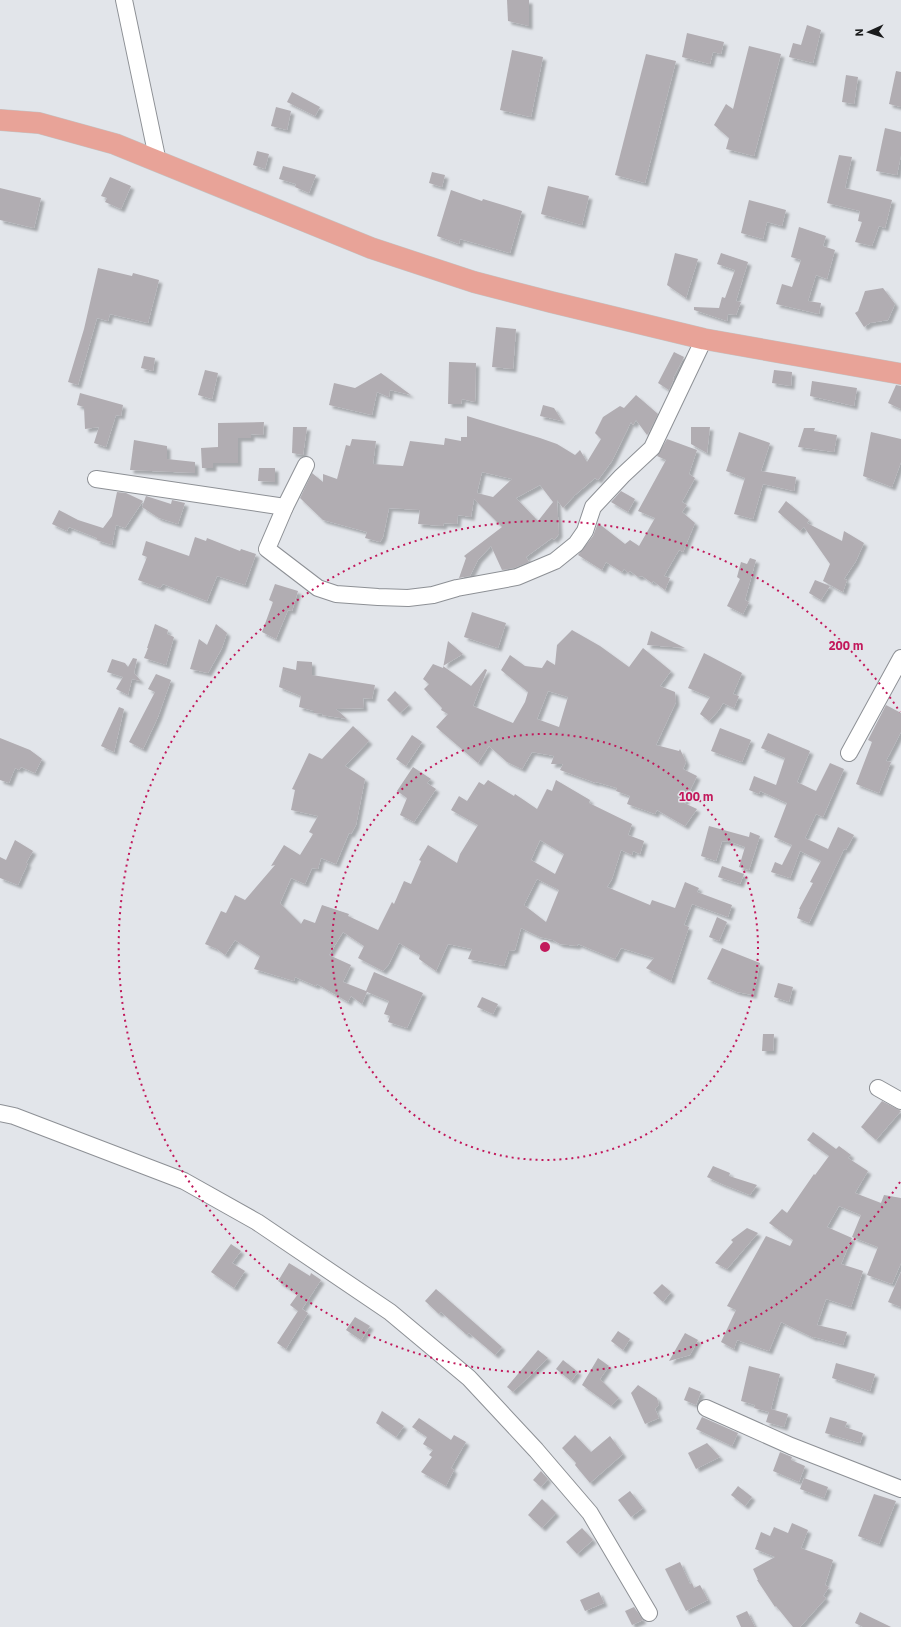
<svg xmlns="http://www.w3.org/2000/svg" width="901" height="1627" font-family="'IBM Plex Sans',sans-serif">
  <defs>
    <filter id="shadow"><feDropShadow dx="3.5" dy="3.5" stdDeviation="1" flood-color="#0004"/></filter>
  </defs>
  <rect width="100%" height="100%" fill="#e2e5ea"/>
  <g fill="#b1adb2" fill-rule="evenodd" filter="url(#shadow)">
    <polygon points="507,0 529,0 529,26 508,21"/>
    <polygon points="807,25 821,30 813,63 789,57 793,43 801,45"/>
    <polygon points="687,33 724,42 721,54 713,52 710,64 682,57"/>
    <polygon points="749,46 781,54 754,156 726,149 729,138 714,125 726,104 733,109"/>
    <polygon points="512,50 543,57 531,117 500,110"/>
    <polygon points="646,54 676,61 645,183 615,175"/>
    <polygon points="896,71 901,72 901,107 889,104"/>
    <polygon points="846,75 858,77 854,104 842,102"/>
    <polygon points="292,92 320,107 315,116 287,102"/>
    <polygon points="276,107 291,111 287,130 271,126"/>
    <polygon points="885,128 901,132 901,155 897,175 876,171"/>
    <polygon points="257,151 269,154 265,169 253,165"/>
    <polygon points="839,155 852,157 845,188 892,200 885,228 879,226 872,246 855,242 862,222 858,221 860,211 827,203"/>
    <polygon points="283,166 316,175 309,193 295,187 296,184 279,179"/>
    <polygon points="432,172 445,175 442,187 429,183"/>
    <polygon points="110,177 131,186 121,209 105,202 107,198 101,196"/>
    <polygon points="548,186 589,196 582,225 541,214"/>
    <polygon points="0,188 41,198 34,228 0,220"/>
    <polygon points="451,190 482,201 483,199 522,211 510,253 460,239 459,244 437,236"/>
    <polygon points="749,200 786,210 782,226 767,222 763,239 741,233"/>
    <polygon points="799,227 826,236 823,246 835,250 827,279 816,275 808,301 821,303 819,314 776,304 782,284 792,287 801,260 791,257"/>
    <polygon points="675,253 698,259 686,298 667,285"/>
    <polygon points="721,253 748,262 736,301 741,302 736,315 728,314 727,321 694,310 694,307 719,308 722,297 725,298 735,270 717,264"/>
    <polygon points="98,268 132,276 133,273 159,280 148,323 110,314 108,321 97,318 78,385 68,382 84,329"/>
    <polygon points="883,288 895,304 888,320 870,323 864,327 855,313 858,311 865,291"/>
    <polygon points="496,327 516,329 513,369 492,367"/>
    <polygon points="674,352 684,357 673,378 674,379 669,390 658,383"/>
    <polygon points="144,356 155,358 153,371 141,368"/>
    <polygon points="449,362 476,363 475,402 462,399 461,404 448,404"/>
    <polygon points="205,370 218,373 212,399 198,395"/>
    <polygon points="774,370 792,372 791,386 772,383"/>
    <polygon points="381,373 411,395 390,390 389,397 377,392 372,415 329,405 334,383 355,388"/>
    <polygon points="812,381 857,388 854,406 810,396"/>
    <polygon points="896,385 901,386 901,409 888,403"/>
    <polygon points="80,393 123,405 121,416 116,415 106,447 94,443 99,427 85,429 84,407 77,405"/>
    <path d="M636 395 658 414 649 432 647 435 636 420 633 425 631 422 612 461 598 480 595 478 575 495 563 508 557 500 559 534 554 540 552 538 526 557 529 562 514 568 502 570 491 546 478 560 470 576 459 578 466 558 464 556 502 527 474 499 471 517 458 515 457 524 444 523 443 526 418 524 420 510 389 508 383 537 380 542 365 538 367 532 323 520 300 498 312 473 323 482V474L337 479 346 445 350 446 352 439 376 441 373 464 403 466 410 441 444 445 445 438 461 441V437H467V416L540 438 557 444 575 455 580 450 587 462 601 439 595 433 603 417 620 406 624 408ZM482 472 512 479 493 497 477 493ZM540 485 553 502 538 521 516 498Z"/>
    <polygon points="543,405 554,408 562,421 540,416"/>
    <polygon points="264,422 263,435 251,434 251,438 238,438 238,463 213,463 213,468 202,468 201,448 218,447 218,423"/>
    <polygon points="293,427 307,427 303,455 292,453"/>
    <polygon points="691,427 710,427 707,453 691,444"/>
    <polygon points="804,428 815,428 814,431 837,435 834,452 798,447"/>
    <polygon points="739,432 770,443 761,471 796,477 794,491 763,484 753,519 734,514 745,478 726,471"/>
    <polygon points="871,432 901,439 901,462 892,487 863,476"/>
    <polygon points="667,439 697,450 689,474 695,478 682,502 687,505 682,512 695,523 683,552 679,550 664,576 670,578 665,590 653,581 652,583 642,576 638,577 630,571 628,573 624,569 622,572 606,562 602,570 578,555 593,536 598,523 625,544 630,540 639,546 655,518 638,511 666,460 657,456"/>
    <polygon points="134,440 167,446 167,459 195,462 195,473 130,470"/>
    <polygon points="259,468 275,468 275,482 258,481"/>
    <polygon points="621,491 635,499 628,512 611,502"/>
    <polygon points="117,492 126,493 143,501 125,528 116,525 112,545 96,540 97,538 69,527 67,531 52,524 59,510 78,520 103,528 112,516"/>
    <polygon points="146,496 171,504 172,500 185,503 178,524 159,518 142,507"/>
    <polygon points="786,501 809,520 807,523 842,541 844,531 864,543 856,561 844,579 847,580 843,592 823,581 830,564 804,527 800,531 778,512"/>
    <polygon points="195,537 206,541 207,538 240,551 241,549 256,554 245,585 217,576 207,601 163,584 160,588 138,580 147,557 142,555 146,541 189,556"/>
    <polygon points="750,558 756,560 745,600 749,602 743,614 727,606 740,579 737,577 741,562 747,564"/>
    <polygon points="815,580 830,586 821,600 809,593"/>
    <polygon points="275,584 298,591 292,611 288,610 276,639 262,632 273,602 269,600"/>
    <polygon points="472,612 506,623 498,648 464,637"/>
    <polygon points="155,624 168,630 167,634 174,637 166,665 144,658 148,648 147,648"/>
    <polygon points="216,624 227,633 222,648 208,673 190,669 199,639 207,645"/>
    <path d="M572 630 600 646 629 667 643 648 671 671 660 686 675 692 676 702 656 745 679 751 680 749 686 762 683 769 697 776 684 803 697 809 685 826 657 810 655 814 627 804 630 796 616 791 617 788 596 782V783L560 770 563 764H551L554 756 532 752 522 769 507 762 489 746 478 763 436 727 448 714 441 710 442 708 424 689 429 684 423 679 433 664 443 668 448 641 463 654 443 666 471 686 485 669 487 670 473 706 513 723 525 702 528 692 501 670 510 655 525 666 542 668 547 660 555 665 557 645ZM548 691 568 697 559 727 537 719Z"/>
    <polygon points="651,631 685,648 647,645"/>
    <polygon points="704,653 742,673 733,694 739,696 734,708 723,703 719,710 709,721 700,714 710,697 688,688"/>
    <polygon points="133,658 137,659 134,673 141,681 132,679 128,695 116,689 123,677 107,672 112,659 125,663 128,667"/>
    <polygon points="297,661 312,662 312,675 375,685 372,699 363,698 364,708 336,709 347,719 322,715 323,714 314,713 314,711 299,707 301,696 279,687 283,667 296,670"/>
    <polygon points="156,674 171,680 158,717 143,749 129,742 155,692 148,689"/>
    <polygon points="395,691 409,705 400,713 387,700"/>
    <polygon points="886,705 901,713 901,732 886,761 891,762 879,793 856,784 872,742 868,740"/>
    <polygon points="119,707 124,709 114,752 101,746"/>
    <path d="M353 726 369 741 345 766 365 779 356 825 351 834 349 833 336 864 321 858 318 869 312 868 305 884 291 878 280 903 301 924 304 919 315 923 322 905 349 914 348 916 378 930 392 902 394 904 404 881 411 884 421 861 419 860 428 845 457 863 460 854 478 825 451 810 459 796 467 801 479 782 484 785 488 780 514 796 515 794 537 809 547 789 552 791 556 780 590 800 589 803 632 824 628 835 644 841 640 854 633 851 632 855 621 850 612 879 607 887 650 905 652 900 675 908 685 882 699 888 697 892 732 905 728 917 692 904 684 925 689 927 671 981 646 968 654 958 621 948 615 959 578 944 577 946 560 944 553 940 540 937 521 928 515 950 509 951 504 966 468 959 472 949 448 944 436 971 419 959 420 955 399 943 389 964 383 971 358 958 364 946 343 932 329 955 351 965 343 982 366 991 374 972 423 993 407 1028 388 1022 390 1016 384 1014 389 1001 367 992 362 1004 351 996 348 1002 317 984 316 986 295 977 294 981 254 969 260 956 235 940 225 955 217 949 205 944 221 911 226 913 235 895 245 900 275 865 271 866 284 845 300 855 313 834 309 832 318 816 291 810 295 790 292 789 309 753 322 759ZM540 840 564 854 555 874 531 860ZM537 879 559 890 546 922 524 905Z"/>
    <polygon points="720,728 751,740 742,762 711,751"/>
    <polygon points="768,733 810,751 797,782 816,791 830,763 844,769 823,817 816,814 805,838 828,849 838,827 854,835 846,850 844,849 809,923 797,918 800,909 799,909 813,883 810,882 821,861 800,851 790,878 771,872 775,862 782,865 792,845 774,837 787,803 760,791 759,794 749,790 754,776 776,785 785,758 761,748"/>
    <polygon points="412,735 422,742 406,766 396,759"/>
    <polygon points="0,738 30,750 42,759 35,773 21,767 19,770 15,768 9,783 0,780"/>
    <polygon points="413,767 431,779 427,783 436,789 414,822 400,815 407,798 397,791"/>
    <polygon points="709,826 749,837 750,832 760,836 749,870 739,867 745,847 731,842 722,841 716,861 701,856"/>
    <polygon points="15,840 33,851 26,863 28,863 18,885 0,878 0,857 6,860"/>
    <polygon points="722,866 744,874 740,884 718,877"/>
    <polygon points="717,917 727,922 719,941 709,937"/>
    <polygon points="722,948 760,963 753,995 737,992 707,979"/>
    <polygon points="778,983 793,987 789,1002 774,997"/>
    <polygon points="482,997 498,1004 493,1014 477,1007"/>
    <polygon points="763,1034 774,1034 773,1051 762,1051"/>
    <polygon points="882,1101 901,1111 876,1140 861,1127"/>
    <polygon points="813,1132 836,1149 839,1146 851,1155 848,1158 868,1171 855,1193 881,1203 884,1195 901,1198 901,1263 892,1284 867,1275 878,1247 852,1237 861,1215 839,1206 827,1227 852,1238 841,1264 863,1271 851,1307 826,1299 817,1325 847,1332 843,1345 814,1337 814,1338 781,1322 769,1351 737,1340 734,1349 721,1342 736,1310 727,1306 766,1236 790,1246 793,1240 769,1223 782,1209 787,1213 814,1174 815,1175 829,1156 807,1140"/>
    <polygon points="713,1166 730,1173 729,1176 757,1185 750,1195 722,1184 707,1177"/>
    <polygon points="747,1228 758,1233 727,1269 715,1263 733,1242 731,1240"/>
    <polygon points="231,1244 241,1251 232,1263 245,1271 234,1288 211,1272"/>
    <polygon points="289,1263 310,1276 311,1273 321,1280 302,1309 308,1313 286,1349 277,1343 298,1311 290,1305 298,1294 278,1281"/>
    <polygon points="901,1272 901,1307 888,1302"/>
    <polygon points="662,1284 671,1292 663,1302 653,1293"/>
    <polygon points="436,1289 502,1347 495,1355 469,1333 467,1335 441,1312 439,1314 425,1301"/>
    <polygon points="355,1317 370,1326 361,1340 346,1330"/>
    <polygon points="618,1331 630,1339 623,1350 611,1341"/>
    <polygon points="685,1333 698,1340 690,1355 669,1361"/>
    <polygon points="538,1350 548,1358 513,1392 507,1387"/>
    <polygon points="598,1358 609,1366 600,1379 619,1398 611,1406 582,1385"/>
    <polygon points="563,1360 578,1372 571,1381 556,1369"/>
    <polygon points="836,1363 875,1374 870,1391 832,1378"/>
    <polygon points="749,1366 780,1374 771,1409 788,1414 784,1427 766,1422 769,1412 754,1408 755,1405 741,1401"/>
    <polygon points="638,1385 657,1398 659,1405 655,1409 659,1418 645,1424 631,1393"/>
    <polygon points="689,1387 701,1392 696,1405 684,1400"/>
    <polygon points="382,1411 404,1426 396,1437 376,1423"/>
    <polygon points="702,1417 738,1433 732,1446 696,1429"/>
    <polygon points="830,1417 847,1422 845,1427 863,1433 860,1443 825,1433"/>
    <polygon points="419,1418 451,1440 454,1435 466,1442 451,1468 454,1470 446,1486 421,1472 432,1457 429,1455 433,1450 423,1444 427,1437 412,1427"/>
    <polygon points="575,1435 591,1452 610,1436 623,1454 590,1483 575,1465 576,1463 562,1448"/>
    <polygon points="707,1443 720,1457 696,1469 688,1453"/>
    <polygon points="780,1452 792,1457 791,1460 805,1466 799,1482 773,1471"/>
    <polygon points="541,1471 548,1479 541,1487 533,1480"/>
    <polygon points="804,1478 828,1487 824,1498 800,1489"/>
    <polygon points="738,1486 752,1497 745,1506 731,1495"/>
    <polygon points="630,1491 643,1508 631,1517 618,1500"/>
    <polygon points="874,1494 896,1501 879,1544 858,1536"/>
    <polygon points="542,1499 556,1513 542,1528 528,1515"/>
    <polygon points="792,1523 808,1530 801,1548 833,1560 825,1585 829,1587 823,1596 826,1598 800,1627 793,1627 776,1606 775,1607 757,1580 758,1580 753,1569 775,1557 755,1549 761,1532 770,1536 774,1527 788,1533"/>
    <polygon points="582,1528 593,1540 577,1554 566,1542"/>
    <polygon points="680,1562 690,1584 692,1583 694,1588 700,1585 708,1600 686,1611 665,1569"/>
    <polygon points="599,1592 604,1603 585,1611 580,1600"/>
    <polygon points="634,1607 643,1620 632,1625 625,1611"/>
    <polygon points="747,1611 755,1627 741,1627 736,1616"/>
    <polygon points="860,1612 891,1627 863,1627 855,1623"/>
  </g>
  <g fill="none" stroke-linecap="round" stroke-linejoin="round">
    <g stroke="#8d9095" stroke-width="18">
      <g id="minor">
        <polyline points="124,0 158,162"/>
        <polyline points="306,465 285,507 267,549 318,588 336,594 378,597 408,598 433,595 457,588 517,577 555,561 576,544 585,531 593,507 622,476 652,448 704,339"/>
        <polyline points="96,479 285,507"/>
        <polyline points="849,753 901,658"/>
        <polyline points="878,1088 901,1101"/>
        <polyline points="0,1113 14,1116 184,1181 257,1222 390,1312 469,1378 536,1450 590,1513 649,1613"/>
        <polyline points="706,1408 791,1446 901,1489"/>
      </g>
    </g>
    <g stroke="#c3c4c4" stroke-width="22">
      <polyline id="major" points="0,120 39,123 115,144 371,248 474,282 551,302 704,339 901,374"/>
    </g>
    <use href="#minor" stroke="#fff" stroke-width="16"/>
    <use href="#major" stroke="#e8a398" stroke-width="21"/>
  </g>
  <g fill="none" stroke="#c2185b" stroke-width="2" stroke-dasharray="2 4">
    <circle cx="545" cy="947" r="213"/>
    <path d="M900 1182A426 426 0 1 1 900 712"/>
  </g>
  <circle cx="545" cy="947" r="6" fill="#c2185b" stroke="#e2e5ea" stroke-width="2"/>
  <g font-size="12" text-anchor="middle" font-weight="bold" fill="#c2185b" stroke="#e2e5ea" stroke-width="3" stroke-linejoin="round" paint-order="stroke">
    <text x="846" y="650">200 m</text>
    <text x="696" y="801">100 m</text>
  </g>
  <g transform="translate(869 32) rotate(267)" stroke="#e2e5ea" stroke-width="3" paint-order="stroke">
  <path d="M0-3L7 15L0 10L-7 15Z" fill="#1a1b1c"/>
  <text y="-6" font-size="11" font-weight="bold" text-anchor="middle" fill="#1a1b1c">N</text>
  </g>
</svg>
